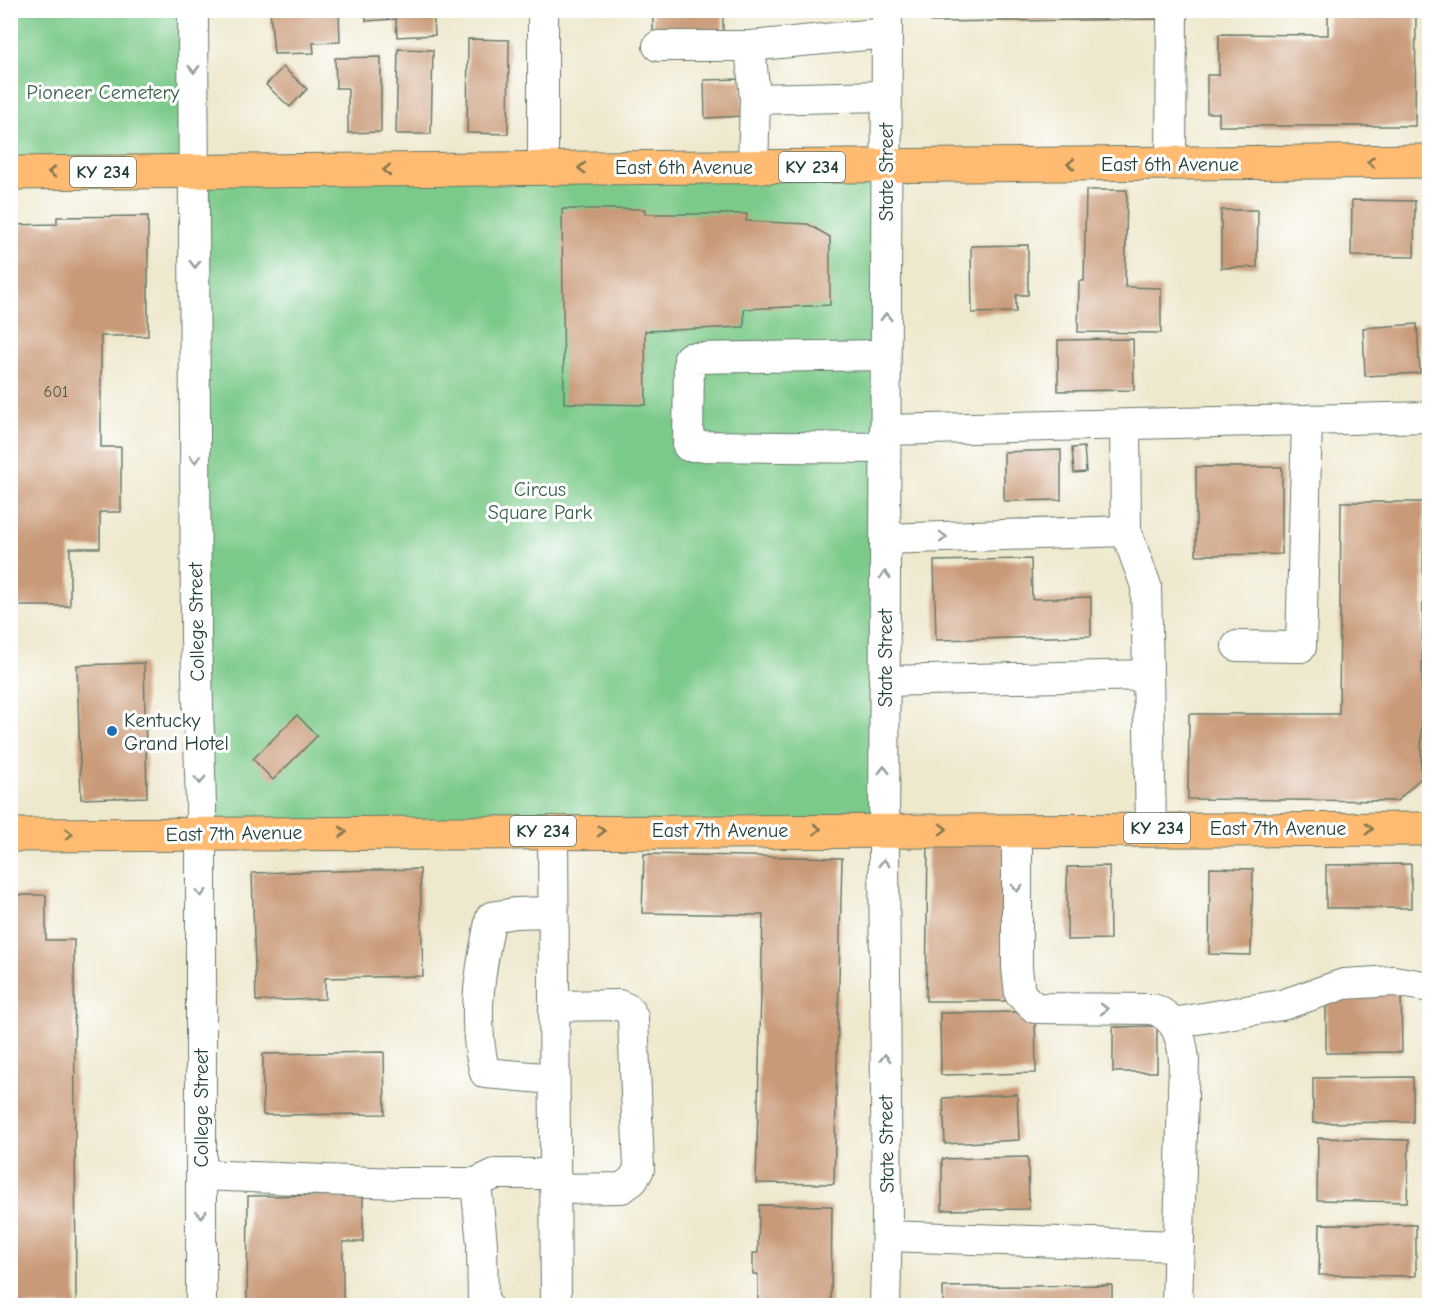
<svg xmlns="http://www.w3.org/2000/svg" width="1440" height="1316" font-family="'Comic Neue',sans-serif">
  <rect width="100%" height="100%" fill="#fff"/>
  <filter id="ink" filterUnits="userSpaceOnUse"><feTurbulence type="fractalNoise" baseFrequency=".0167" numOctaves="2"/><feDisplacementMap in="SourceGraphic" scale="12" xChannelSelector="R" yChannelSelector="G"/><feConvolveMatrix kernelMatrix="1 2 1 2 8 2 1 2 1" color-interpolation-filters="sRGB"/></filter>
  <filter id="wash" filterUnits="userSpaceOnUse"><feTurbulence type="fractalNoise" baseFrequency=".008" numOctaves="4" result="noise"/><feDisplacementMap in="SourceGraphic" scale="24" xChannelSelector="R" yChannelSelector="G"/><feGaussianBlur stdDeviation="1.35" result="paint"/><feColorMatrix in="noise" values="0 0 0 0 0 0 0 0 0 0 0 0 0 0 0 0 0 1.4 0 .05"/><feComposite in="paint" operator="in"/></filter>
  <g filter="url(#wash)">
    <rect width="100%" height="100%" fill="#eee8cd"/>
    <polygon fill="#7bca8a" stroke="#4d845f" stroke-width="1.5" points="10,11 195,11 195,171 886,166 884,829 201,835 195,172 11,173"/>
    <g id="blocks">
      <g fill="#c99a77">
        <polygon points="270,10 339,10 340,42 313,43 314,53 274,54"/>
        <polygon points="365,10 433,10 435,35 397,37 396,19 366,21"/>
        <polygon points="653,10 723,10 723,34 653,35"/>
        <polygon points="930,10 1164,10 1164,19 931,22"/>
        <polygon points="1328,10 1416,10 1415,126 1219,126 1219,113 1207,113 1207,75 1219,75 1219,34 1328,35"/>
        <polygon points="468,39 509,40 508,134 467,133"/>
        <polygon points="398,49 433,50 431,134 396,134"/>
        <polygon points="381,57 381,132 348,133 348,88 336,88 335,58"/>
        <polygon points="283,67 307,89 290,107 266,85"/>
        <polygon points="742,79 743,116 705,118 704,80"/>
        <polygon points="1086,190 1127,190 1125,287 1161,288 1161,333 1078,332 1079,281 1084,281"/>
        <polygon points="1352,200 1415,201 1414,257 1351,256"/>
        <polygon points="562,209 645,209 645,214 747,214 746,221 808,224 830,237 830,305 744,309 744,327 645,331 646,405 564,403"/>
        <polygon points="1221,210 1258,210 1257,267 1221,268"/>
        <polygon points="148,216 148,336 101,336 101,447 121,447 121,512 100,512 100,548 70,548 70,606 10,606 10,225 57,224 57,217"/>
        <polygon points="1028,245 1028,295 1016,295 1016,312 972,313 971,246"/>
        <polygon points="1417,324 1420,373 1365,376 1363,328"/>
        <polygon points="1133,339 1134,390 1058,391 1058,340"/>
        <polygon points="1084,447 1086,472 1074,473 1072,448"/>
        <polygon points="1061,450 1061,500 1004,501 1004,452"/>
        <polygon points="1196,467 1282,467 1282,554 1196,555"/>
        <polygon points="1341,502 1424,502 1421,778 1397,801 1188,799 1189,714 1339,714"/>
        <polygon points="1031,559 1032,599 1091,597 1091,636 936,640 934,561"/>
        <polygon points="144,663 147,797 81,799 77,665"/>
        <polygon points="297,715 317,736 273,780 253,759"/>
        <polygon points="928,841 1009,841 1007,1001 926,1001"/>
        <polygon points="644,854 842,858 834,1184 756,1183 763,915 642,913"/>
        <polygon points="1411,864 1411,908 1326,908 1326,865"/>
        <polygon points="1109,866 1110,939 1067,940 1067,867"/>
        <polygon points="1210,868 1253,869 1251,955 1209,954"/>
        <polygon points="420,869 423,976 325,978 325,999 256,1001 252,873"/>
        <polygon points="10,895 46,895 46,940 74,940 76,1306 10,1306"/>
        <polygon points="1401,988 1402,1052 1326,1053 1326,999"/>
        <polygon points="1035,1012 1036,1073 941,1075 940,1013"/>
        <polygon points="1157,1026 1157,1072 1113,1072 1113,1027"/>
        <polygon points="384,1052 385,1114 263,1115 263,1054"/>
        <polygon points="1413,1077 1413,1122 1313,1123 1313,1078"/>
        <polygon points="1017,1094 1019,1140 945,1144 943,1098"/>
        <polygon points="1318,1138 1409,1140 1407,1202 1317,1200"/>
        <polygon points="1028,1157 1029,1209 942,1210 942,1159"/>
        <polygon points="363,1195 363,1242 343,1242 343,1306 247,1306 248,1196"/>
        <polygon points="759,1205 832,1206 831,1306 758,1306 758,1274 753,1274 753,1253 758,1253"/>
        <polygon points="1320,1224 1416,1225 1416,1276 1319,1275"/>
        <polygon points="1112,1285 1112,1306 943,1306 943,1287"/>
      </g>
    </g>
  </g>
  <g filter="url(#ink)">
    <use href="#blocks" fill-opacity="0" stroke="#67796a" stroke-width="1.5"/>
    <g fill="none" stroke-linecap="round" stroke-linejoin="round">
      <g stroke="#67796a" stroke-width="32">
        <g id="minor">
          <polyline points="193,10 196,638 201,806 201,1306"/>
          <polyline points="543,10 543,168"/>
          <polyline points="658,46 750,46"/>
          <polyline points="755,99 886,96"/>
          <polyline points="1171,163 1172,10"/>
          <polyline points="753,167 755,99 750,46 887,33"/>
          <polyline points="1125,425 1126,531 1146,586 1148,675"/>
          <polyline points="885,430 1430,417"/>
          <polyline points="885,448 688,446 689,358 885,355"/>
          <polyline points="885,539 1126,531"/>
          <polyline points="1237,646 1301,647 1307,420"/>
          <polyline points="884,681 1148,675 1151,828"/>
          <path d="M1017 830V968L1020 994 1035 1008 1153 1009C1176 1017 1182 1038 1184 1060L1177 1306"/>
          <polyline points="553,831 556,1306"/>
          <path d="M553 912 515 913 491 917C480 970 471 1020 485 1073L554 1079"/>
          <polyline points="554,1006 619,1005 628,1009 633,1017 639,1169 633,1180 622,1188 556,1189"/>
          <polyline points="1173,1023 1282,1005 1344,984 1394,981 1430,987"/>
          <polyline points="201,1175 396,1183 476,1183"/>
          <polyline points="887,1236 1179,1246"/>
          <polyline points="487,1306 483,1300 482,1244 476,1183 495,1174 555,1174"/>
          <polyline points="885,1306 887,1219 884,853 887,10"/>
        </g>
      </g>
      <g stroke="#67796a" stroke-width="35">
        <g id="major">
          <polyline points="10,173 1430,161"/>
          <polyline points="10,835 1430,829"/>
        </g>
      </g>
      <use href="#minor" stroke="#fff" stroke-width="30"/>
      <use href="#major" stroke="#febb71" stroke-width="33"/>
    </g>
    <defs><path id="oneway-chevron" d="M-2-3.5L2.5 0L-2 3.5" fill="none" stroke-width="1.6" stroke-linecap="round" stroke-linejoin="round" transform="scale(1.5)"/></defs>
    <g stroke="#8f9e9a">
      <use href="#oneway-chevron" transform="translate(194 69) rotate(90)"/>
      <use href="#oneway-chevron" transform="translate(195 264) rotate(90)"/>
      <use href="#oneway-chevron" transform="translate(886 317) rotate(-90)"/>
      <use href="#oneway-chevron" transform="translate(195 459) rotate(90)"/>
      <use href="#oneway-chevron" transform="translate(943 537) rotate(-2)"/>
      <use href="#oneway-chevron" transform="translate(885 575) rotate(-90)"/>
      <use href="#oneway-chevron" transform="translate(884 770) rotate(-90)"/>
      <use href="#oneway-chevron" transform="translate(200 780) rotate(88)"/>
      <use href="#oneway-chevron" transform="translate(884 863) rotate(-90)"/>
      <use href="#oneway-chevron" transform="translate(1017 888) rotate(90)"/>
      <use href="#oneway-chevron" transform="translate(201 893) rotate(90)"/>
      <use href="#oneway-chevron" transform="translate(1104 1009)"/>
      <use href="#oneway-chevron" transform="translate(885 1058) rotate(-90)"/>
      <use href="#oneway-chevron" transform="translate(201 1214) rotate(90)"/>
    </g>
    <g stroke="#83764f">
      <use href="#oneway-chevron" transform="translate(1371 162) rotate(179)"/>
      <use href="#oneway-chevron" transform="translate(1071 164) rotate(179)"/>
      <use href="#oneway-chevron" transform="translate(582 168) rotate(180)"/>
      <use href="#oneway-chevron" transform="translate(387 170) rotate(180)"/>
      <use href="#oneway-chevron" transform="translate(52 172) rotate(180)"/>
      <use href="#oneway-chevron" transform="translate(817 829)"/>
      <use href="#oneway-chevron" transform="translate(943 829)"/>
      <use href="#oneway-chevron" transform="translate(1369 829)"/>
      <use href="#oneway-chevron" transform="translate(601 831)"/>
      <use href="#oneway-chevron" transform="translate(343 832)"/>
      <use href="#oneway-chevron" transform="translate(69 834)"/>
    </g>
  </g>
  <circle fill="#1f6fb2" stroke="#fff" stroke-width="2" cx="112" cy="731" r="6"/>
  <g text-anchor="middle" stroke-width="6" stroke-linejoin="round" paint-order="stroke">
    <g font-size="16" fill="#4a5445">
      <text x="56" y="397">601</text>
    </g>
    <g fill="#fff" stroke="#627771" stroke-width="1.5">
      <rect x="779" y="152" width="66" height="30" rx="4.5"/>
      <rect x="70" y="157" width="66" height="30" rx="4.5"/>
      <rect x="1124" y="813" width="66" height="30" rx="4.5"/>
      <rect x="510" y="816" width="66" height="30" rx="4.5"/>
    </g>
    <g font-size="18" font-weight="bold" fill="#1f3d34">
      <text x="812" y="173">KY 234</text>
      <text x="103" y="178">KY 234</text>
      <text x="1157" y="834">KY 234</text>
      <text x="543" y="837">KY 234</text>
    </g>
    <g font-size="20" fill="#36604a" stroke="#fff">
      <text x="103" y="99">Pioneer Cemetery</text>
      <text x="540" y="496">Circus<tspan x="540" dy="23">Square Park</tspan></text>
    </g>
    <g font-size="20" fill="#1f3d34" stroke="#fff">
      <text x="1170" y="171">East 6th Avenue</text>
      <text x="684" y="174">East 6th Avenue</text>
      <text transform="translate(886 172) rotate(-90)" y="7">State Street</text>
      <text transform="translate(196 622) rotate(-91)" y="7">College Street</text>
      <text transform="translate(885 658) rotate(-90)" y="7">State Street</text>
      <text x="1278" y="835">East 7th Avenue</text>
      <text x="720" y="837">East 7th Avenue</text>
      <text transform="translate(234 833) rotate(-1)" y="7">East 7th Avenue</text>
      <text transform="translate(201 1108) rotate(-90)" y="7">College Street</text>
      <text transform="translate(886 1144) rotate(-91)" y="7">State Street</text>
    </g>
    <g font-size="20" fill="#1f3d34" stroke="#fff" text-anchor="start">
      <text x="124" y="727">Kentucky<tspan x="124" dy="23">Grand Hotel</tspan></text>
    </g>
  </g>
  <rect width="1440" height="1316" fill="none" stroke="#fff" stroke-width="36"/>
</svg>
